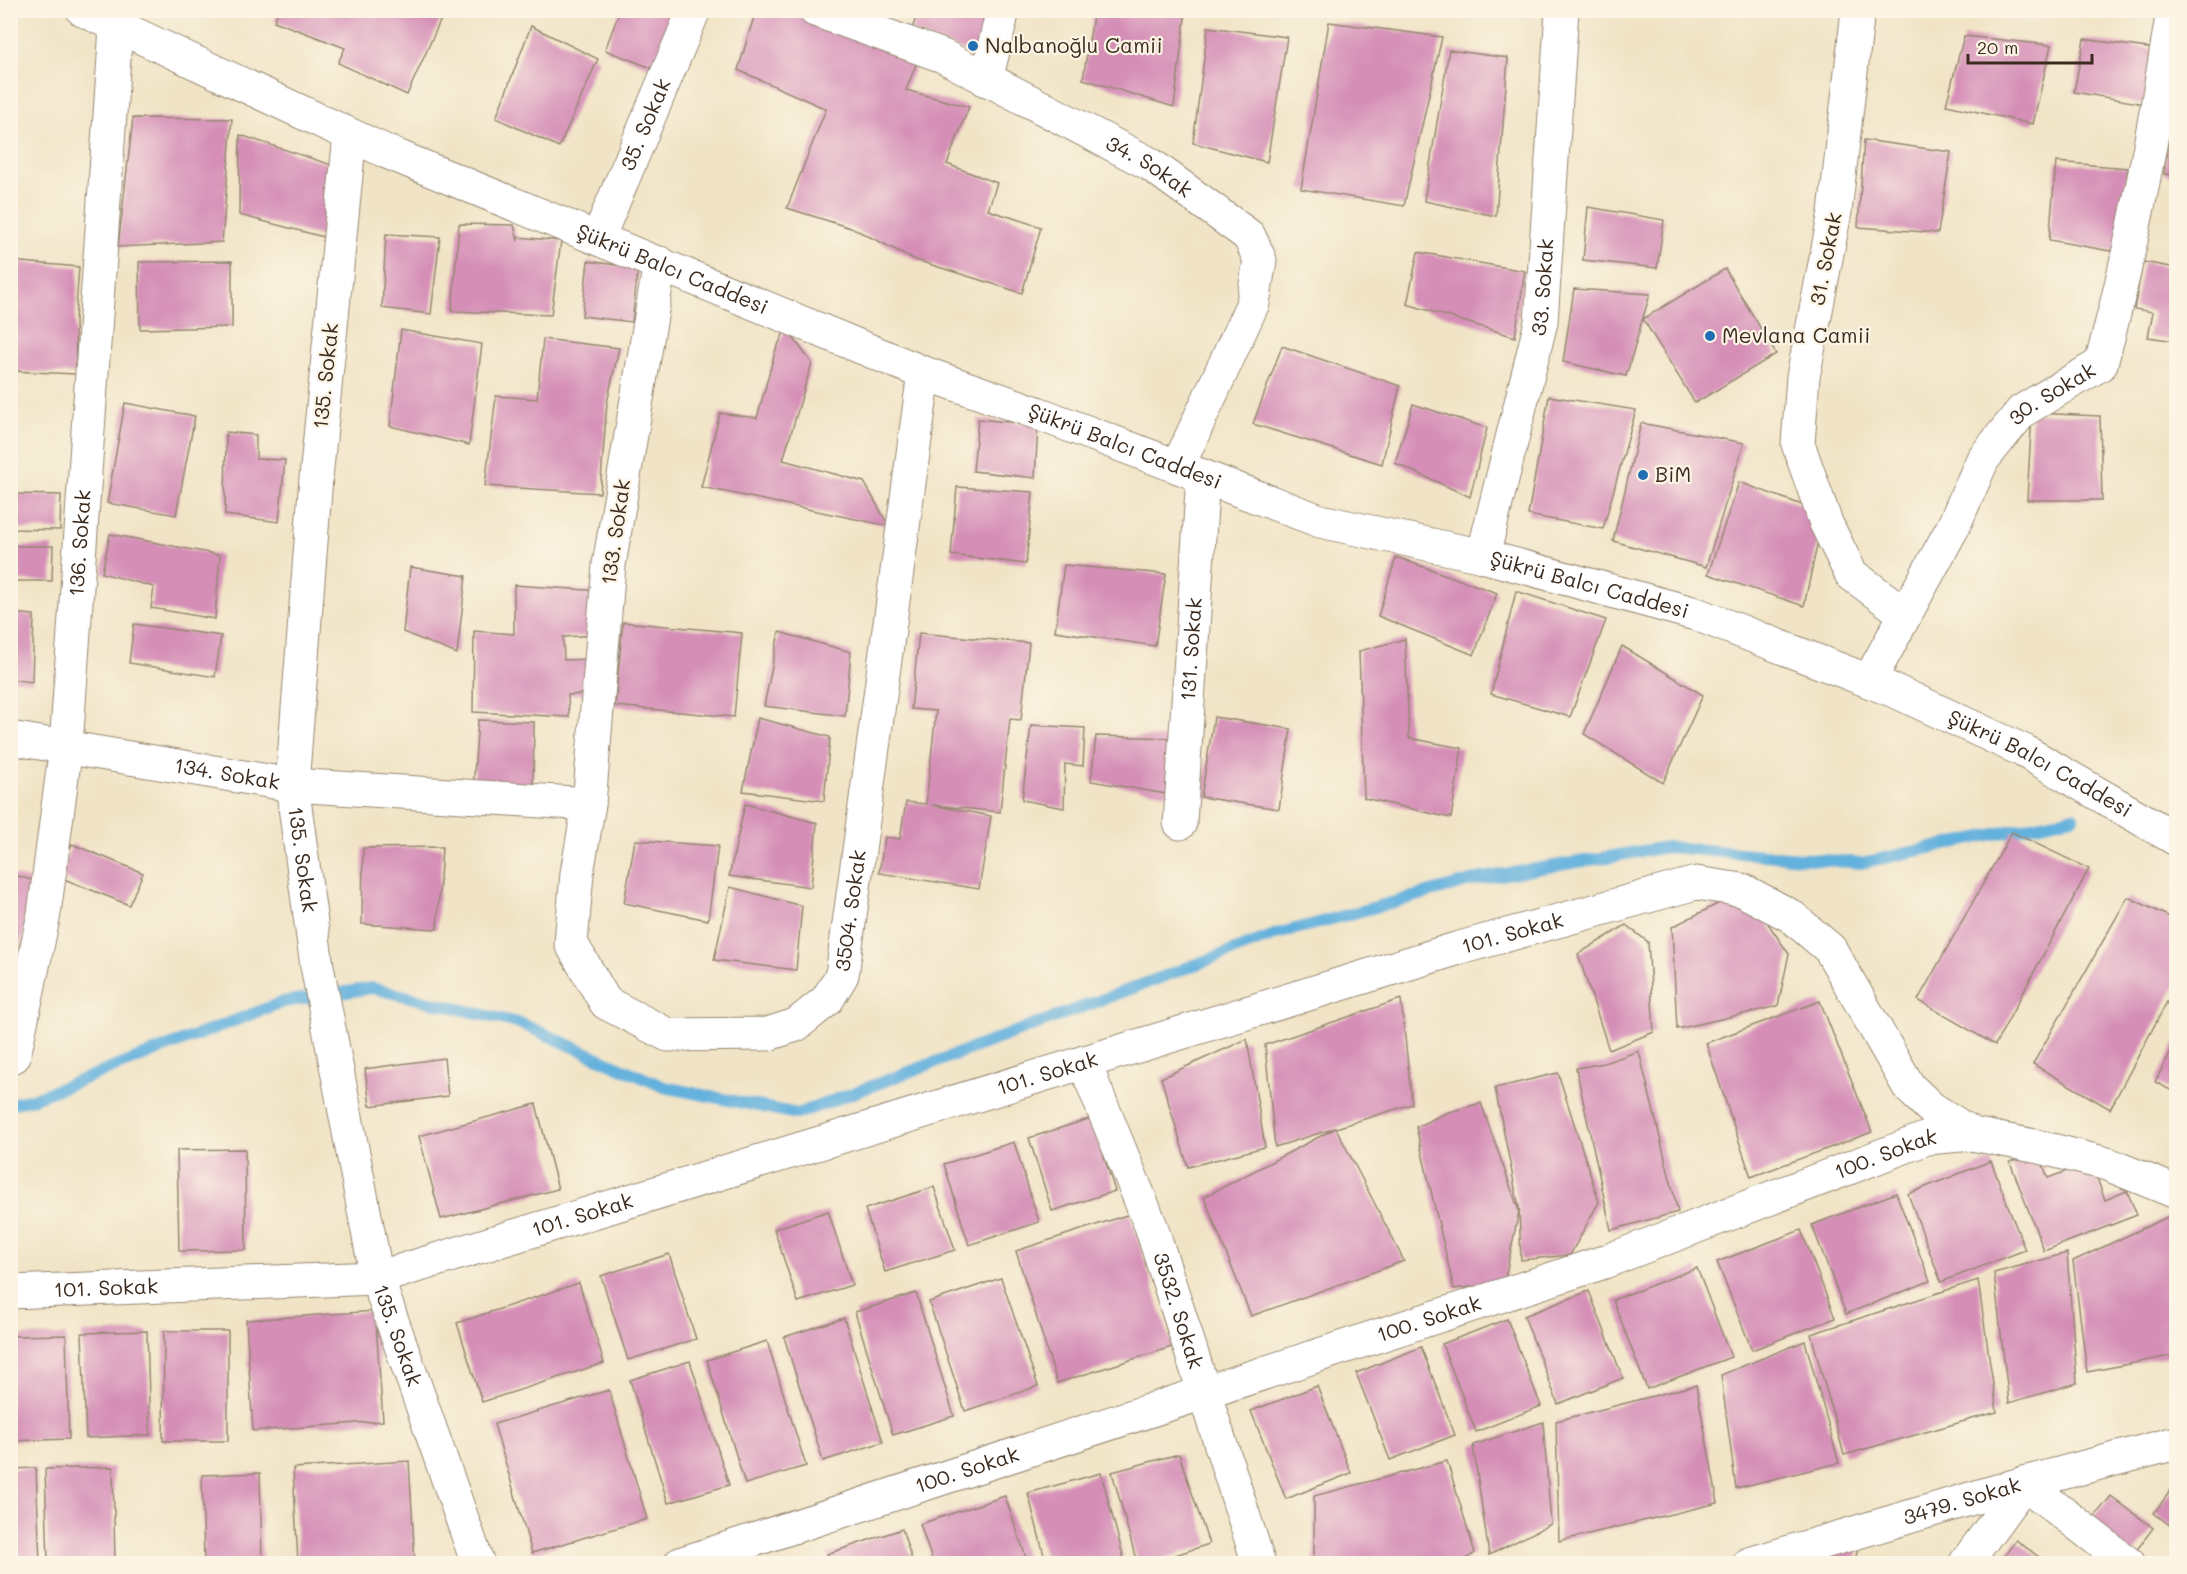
<svg xmlns="http://www.w3.org/2000/svg" width="2187" height="1574" font-family="Mali,sans-serif">
  <rect width="100%" height="100%" fill="#fcf5e5"/>
  <filter id="ink" filterUnits="userSpaceOnUse"><feTurbulence type="fractalNoise" baseFrequency=".0167" numOctaves="2"/><feDisplacementMap in="SourceGraphic" scale="12" xChannelSelector="R" yChannelSelector="G"/><feConvolveMatrix kernelMatrix="1 2 1 2 8 2 1 2 1" color-interpolation-filters="sRGB"/></filter>
  <filter id="wash" filterUnits="userSpaceOnUse"><feTurbulence type="fractalNoise" baseFrequency=".008" numOctaves="4" result="noise"/><feDisplacementMap in="SourceGraphic" scale="24" xChannelSelector="R" yChannelSelector="G"/><feGaussianBlur stdDeviation="1.35" result="paint"/><feColorMatrix in="noise" values="0 0 0 0 0 0 0 0 0 0 0 0 0 0 0 0 0 1.4 0 .05"/><feComposite in="paint" operator="in"/></filter>
  <g filter="url(#wash)">
    <rect width="100%" height="100%" fill="#f1e4c6"/>
    <g fill="none" stroke-linecap="round" stroke-linejoin="round">
      <polyline stroke="#63b1dd" stroke-width="12" points="10,1104 32,1099 283,1002 372,988 522,1024 664,1087 797,1114 1277,934 1482,878 1667,847 1861,863 2073,817"/>
    </g>
    <g id="blocks">
      <g fill="#d58fb7">
        <polygon points="279,10 445,10 407,95 338,63 345,48 274,21"/>
        <polygon points="620,10 694,10 667,74 605,50"/>
        <polygon points="756,10 817,10 917,62 906,90 969,107 947,164 997,183 988,210 1041,227 1022,293 916,260 854,229 787,208 826,109 738,70"/>
        <polygon points="919,10 1003,10 990,61 911,31"/>
        <polygon points="1094,10 1186,10 1174,107 1083,79"/>
        <polygon points="1329,22 1442,37 1404,206 1301,189"/>
        <polygon points="531,26 598,59 559,147 496,118"/>
        <polygon points="1208,27 1287,37 1267,162 1193,143"/>
        <polygon points="1964,36 2051,45 2033,124 1946,105"/>
        <polygon points="2084,39 2154,49 2144,104 2074,92"/>
        <polygon points="1449,50 1508,58 1496,216 1424,201"/>
        <polygon points="133,118 232,119 222,242 118,247"/>
        <polygon points="240,135 347,170 339,241 239,215"/>
        <polygon points="1864,140 1951,152 1938,233 1858,227"/>
        <polygon points="2168,141 2176,142 2176,175 2164,174"/>
        <polygon points="2056,162 2128,168 2116,252 2049,240"/>
        <polygon points="1588,207 1664,220 1657,268 1583,260"/>
        <polygon points="459,224 514,225 518,241 518,237 561,241 551,315 452,311"/>
        <polygon points="386,234 440,237 431,314 382,308"/>
        <polygon points="1418,252 1525,271 1515,337 1407,304"/>
        <polygon points="10,261 79,267 75,320 76,374 10,371"/>
        <polygon points="232,261 232,327 140,329 139,262"/>
        <polygon points="588,261 638,268 632,322 582,316"/>
        <polygon points="2143,262 2176,268 2176,341 2148,337 2153,312 2134,309"/>
        <polygon points="1725,269 1776,354 1695,403 1643,319"/>
        <polygon points="1574,289 1650,294 1626,376 1563,362"/>
        <polygon points="786,328 812,363 783,460 864,482 889,526 701,487 720,413 757,418 775,352"/>
        <polygon points="401,330 482,344 469,445 390,426"/>
        <polygon points="543,339 619,348 607,403 600,493 485,486 496,396 537,399"/>
        <polygon points="1282,346 1400,386 1382,464 1253,424"/>
        <polygon points="1549,396 1636,410 1603,529 1528,515"/>
        <polygon points="125,403 195,416 176,515 107,503"/>
        <polygon points="1413,404 1487,428 1470,497 1395,463"/>
        <polygon points="2032,413 2100,416 2102,500 2027,500"/>
        <polygon points="978,419 1038,425 1035,478 973,471"/>
        <polygon points="1641,423 1744,443 1706,567 1613,541"/>
        <polygon points="226,432 256,435 256,459 285,460 279,522 225,515"/>
        <polygon points="1739,482 1824,513 1804,606 1708,574"/>
        <polygon points="957,487 1033,492 1026,564 951,555"/>
        <polygon points="10,494 61,495 60,530 10,529"/>
        <polygon points="110,534 220,555 215,619 151,608 154,587 102,573"/>
        <polygon points="10,546 53,546 52,581 10,581"/>
        <polygon points="1396,557 1497,593 1474,655 1378,616"/>
        <polygon points="1064,565 1166,574 1155,646 1055,631"/>
        <polygon points="410,567 466,576 457,654 403,632"/>
        <polygon points="514,585 601,591 598,635 563,637 564,660 590,659 587,694 568,695 569,717 473,712 474,631 514,634"/>
        <polygon points="1516,591 1606,620 1570,717 1491,694"/>
        <polygon points="10,613 34,615 32,682 10,679"/>
        <polygon points="623,622 742,633 734,717 615,706"/>
        <polygon points="134,624 221,636 215,677 129,663"/>
        <polygon points="779,632 851,652 845,716 764,706"/>
        <polygon points="919,633 1029,643 1021,720 1010,719 1000,812 932,805 991,816 979,889 879,873 885,837 900,839 906,802 926,804 936,711 911,709"/>
        <polygon points="1405,639 1409,738 1462,748 1451,818 1364,798 1359,651"/>
        <polygon points="1622,646 1703,695 1663,783 1584,734"/>
        <polygon points="1214,717 1291,729 1279,809 1201,797"/>
        <polygon points="758,718 830,737 824,801 743,791"/>
        <polygon points="478,720 534,722 533,790 473,790"/>
        <polygon points="1031,725 1085,728 1083,766 1065,764 1064,808 1022,800"/>
        <polygon points="1096,736 1176,738 1172,795 1091,781"/>
        <polygon points="745,804 817,823 811,887 729,876"/>
        <polygon points="2012,832 2089,869 1995,1045 1918,1000"/>
        <polygon points="635,840 718,846 708,920 624,903"/>
        <polygon points="72,844 143,873 129,905 59,877"/>
        <polygon points="442,847 437,929 362,924 363,848"/>
        <polygon points="10,874 39,882 13,969 10,968"/>
        <polygon points="730,887 802,906 796,970 714,960"/>
        <polygon points="1745,890 1789,954 1778,1006 1677,1029 1672,927"/>
        <polygon points="2128,897 2176,920 2176,985 2110,1109 2033,1064"/>
        <polygon points="1626,925 1648,942 1654,1032 1609,1050 1578,954"/>
        <polygon points="1401,999 1412,1104 1336,1128 1404,1261 1251,1316 1204,1197 1336,1128 1275,1147 1265,1045"/>
        <polygon points="1820,1001 1872,1132 1751,1177 1706,1043"/>
        <polygon points="1247,1039 1265,1147 1188,1167 1161,1078"/>
        <polygon points="2176,1042 2176,1093 2155,1082"/>
        <polygon points="1639,1051 1678,1212 1611,1230 1576,1068 1604,1063"/>
        <polygon points="444,1058 448,1096 370,1106 365,1069"/>
        <polygon points="1558,1073 1599,1202 1570,1255 1521,1260 1519,1208 1495,1088"/>
        <polygon points="1481,1103 1519,1211 1504,1283 1454,1289 1416,1127 1446,1113"/>
        <polygon points="536,1104 558,1189 441,1219 419,1136"/>
        <polygon points="1092,1118 1115,1191 1052,1211 1029,1138"/>
        <polygon points="1014,1142 1039,1222 969,1245 944,1164"/>
        <polygon points="245,1149 246,1250 179,1251 177,1150"/>
        <polygon points="2038,1152 2048,1178 2091,1162 2105,1200 2127,1191 2137,1215 2044,1251 2010,1162"/>
        <polygon points="1991,1161 2025,1250 1941,1282 1908,1194"/>
        <polygon points="934,1187 955,1250 885,1272 865,1209"/>
        <polygon points="1896,1193 1930,1281 1846,1314 1812,1225"/>
        <polygon points="828,1211 852,1285 798,1302 774,1229"/>
        <polygon points="2176,1213 2176,1355 2087,1372 2073,1261"/>
        <polygon points="1130,1214 1172,1347 1057,1383 1016,1251"/>
        <polygon points="1801,1230 1835,1318 1752,1350 1717,1262"/>
        <polygon points="2067,1253 2077,1383 2009,1403 1994,1273"/>
        <polygon points="669,1254 696,1339 628,1360 601,1276"/>
        <polygon points="1697,1268 1731,1357 1647,1389 1613,1300"/>
        <polygon points="1001,1278 1038,1386 965,1411 929,1302"/>
        <polygon points="1978,1280 1997,1412 1844,1455 1811,1334"/>
        <polygon points="579,1283 604,1363 482,1402 457,1323"/>
        <polygon points="1589,1291 1623,1378 1558,1404 1524,1316"/>
        <polygon points="916,1293 954,1416 893,1435 855,1312"/>
        <polygon points="375,1311 383,1421 253,1431 246,1320"/>
        <polygon points="844,1318 883,1442 823,1461 784,1337"/>
        <polygon points="1507,1319 1541,1406 1476,1432 1442,1344"/>
        <polygon points="147,1331 150,1435 86,1438 82,1333"/>
        <polygon points="164,1331 228,1331 228,1441 163,1441"/>
        <polygon points="66,1335 69,1439 10,1441 10,1336"/>
        <polygon points="767,1341 806,1466 745,1484 707,1360"/>
        <polygon points="1805,1341 1839,1463 1736,1488 1721,1375"/>
        <polygon points="1421,1347 1455,1435 1390,1460 1356,1373"/>
        <polygon points="690,1361 729,1485 668,1503 630,1380"/>
        <polygon points="1696,1385 1718,1503 1559,1541 1556,1421"/>
        <polygon points="1317,1386 1351,1473 1286,1499 1251,1411"/>
        <polygon points="609,1390 647,1519 532,1553 494,1424"/>
        <polygon points="1543,1422 1551,1524 1489,1555 1473,1445"/>
        <polygon points="1179,1454 1209,1544 1151,1563 1137,1563 1112,1472"/>
        <polygon points="409,1461 415,1563 298,1563 293,1468"/>
        <polygon points="1447,1461 1475,1553 1460,1563 1314,1563 1314,1496"/>
        <polygon points="113,1467 115,1563 48,1563 45,1469"/>
        <polygon points="36,1468 40,1563 10,1563 10,1469"/>
        <polygon points="260,1473 262,1563 204,1563 202,1475"/>
        <polygon points="1101,1473 1125,1563 1046,1563 1028,1493"/>
        <polygon points="2176,1483 2176,1530 2154,1513"/>
        <polygon points="1005,1496 1028,1563 933,1563 920,1524"/>
        <polygon points="2111,1496 2153,1528 2133,1555 2090,1522"/>
        <polygon points="902,1529 913,1563 830,1563 827,1554"/>
        <polygon points="1862,1535 1854,1563 1817,1563"/>
        <polygon points="2016,1540 2047,1563 1999,1563"/>
      </g>
    </g>
  </g>
  <g filter="url(#ink)">
    <use href="#blocks" fill-opacity="0" stroke="#968772" stroke-width="1.5"/>
    <g fill="none" stroke-linecap="round" stroke-linejoin="round">
      <g stroke="#968772" stroke-width="35">
        <g id="minor">
          <path id="s1" d="M815 10 943 56 1150 164 1249 236 1260 260 1253 303 1178 466"/>
          <polyline points="1858,10 1835,212 1803,377 1798,444 1826,523 1851,574 1905,614"/>
          <polyline points="986,80 1003,10"/>
          <path id="s2" d="M350 135 316 478 292 785 317 966 377 1278 478 1564"/>
          <path id="s3" d="M598 238 694 10"/>
          <path id="s4" d="M660 263 609 565 589 804 577 873 571 943 606 1003 668 1035 768 1034 796 1025 827 1000 842 975 924 373"/>
          <path id="s5" d="M1483 556 1541 322 1562 10"/>
          <path id="s6" d="M1869 681 1953 527 1983 459 2022 411 2101 364C2133 247 2154 130 2173 10"/>
          <path id="s7" d="M10 738 292 785 589 804"/>
          <path id="s8" d="M1180 823 1203 476"/>
          <path id="s9" d="M14 1056 44 914 66 746 116 28"/>
          <path id="s10" d="M1084 1062 1151 1226 1259 1564"/>
          <path id="s11" d="M10 1292 377 1278 1456 949 1696 883 1742 890 1791 916 1830 949 1909 1087 1931 1108 1972 1134"/>
          <path id="s12" d="M680 1564 1604 1262 1927 1138 1972 1134 2040 1147 2107 1164 2176 1192"/>
          <path id="s13" d="M1749 1564 2024 1483 2176 1443"/>
          <polyline points="1965,1564 2024,1483 2129,1564"/>
        </g>
      </g>
      <g stroke="#968772" stroke-width="35">
        <g id="tertiary">
          <path id="s14" d="M83 10 387 152 924 373 1037 413 1320 521 1483 556 1696 614 1897 692 2024 751 2176 839"/>
        </g>
      </g>
      <use href="#minor" stroke="#fff" stroke-width="33"/>
      <use href="#tertiary" stroke="#fff" stroke-width="33"/>
    </g>
  </g>
  <g fill="#1f6fb2" stroke="#fcf5e5" stroke-width="2">
    <circle cx="973" cy="46" r="6"/>
    <circle cx="1710" cy="336" r="6"/>
    <circle cx="1643" cy="475" r="6"/>
  </g>
  <g text-anchor="middle" stroke-width="4.5" stroke-linejoin="round" paint-order="stroke">
    <g font-size="21" fill="#3b2a1e" stroke="#fcf5e5" text-anchor="start">
      <text x="985" y="53">Nalbanoğlu Camii</text>
      <text x="1722" y="343">Mevlana Camii</text>
      <text x="1655" y="482">BiM</text>
    </g>
    <g font-size="21" fill="#3b2a1e" stroke="#fcf5e5">
      <text dy="7" stroke="none"><textPath href="#s3" startOffset="123">35. Sokak</textPath></text>
      <text dy="7" stroke="none"><textPath href="#s1" startOffset="370">34. Sokak</textPath></text>
      <text transform="translate(1826 259) rotate(-79)" y="7">31. Sokak</text>
      <text dy="7" stroke="none"><textPath href="#s14" startOffset="644">Şükrü Balcı Caddesi</textPath></text>
      <text dy="7" stroke="none"><textPath href="#s5" startOffset="276">33. Sokak</textPath></text>
      <text transform="translate(326 376) rotate(-84)" y="7">135. Sokak</text>
      <text dy="7" stroke="none"><textPath href="#s6" startOffset="346">30. Sokak</textPath></text>
      <text dy="7" stroke="none"><textPath href="#s14" startOffset="1130">Şükrü Balcı Caddesi</textPath></text>
      <text transform="translate(616 532) rotate(-82)" y="7">133. Sokak</text>
      <text dy="7" stroke="none"><textPath href="#s9" startOffset="518">136. Sokak</textPath></text>
      <text dy="7" stroke="none"><textPath href="#s14" startOffset="1616">Şükrü Balcı Caddesi</textPath></text>
      <text dy="7" stroke="none"><textPath href="#s8" startOffset="174">131. Sokak</textPath></text>
      <text dy="7" stroke="none"><textPath href="#s14" startOffset="2102">Şükrü Balcı Caddesi</textPath></text>
      <text dy="7" stroke="none"><textPath href="#s7" startOffset="220">134. Sokak</textPath></text>
      <text dy="7" stroke="none"><textPath href="#s2" startOffset="728">135. Sokak</textPath></text>
      <text dy="7" stroke="none"><textPath href="#s4" startOffset="1089">3504. Sokak</textPath></text>
      <text dy="7" stroke="none"><textPath href="#s11" startOffset="1554">101. Sokak</textPath></text>
      <text dy="7" stroke="none"><textPath href="#s11" startOffset="1068">101. Sokak</textPath></text>
      <text dy="7" stroke="none"><textPath href="#s12" startOffset="1274">100. Sokak</textPath></text>
      <text dy="7" stroke="none"><textPath href="#s11" startOffset="582">101. Sokak</textPath></text>
      <text dy="7" stroke="none"><textPath href="#s11" startOffset="96">101. Sokak</textPath></text>
      <text dy="7" stroke="none"><textPath href="#s10" startOffset="266">3532. Sokak</textPath></text>
      <text dy="7" stroke="none"><textPath href="#s12" startOffset="788">100. Sokak</textPath></text>
      <text dy="7" stroke="none"><textPath href="#s2" startOffset="1214">135. Sokak</textPath></text>
      <text dy="7" stroke="none"><textPath href="#s12" startOffset="302">100. Sokak</textPath></text>
      <text dy="7" stroke="none"><textPath href="#s13" startOffset="222">3479. Sokak</textPath></text>
    </g>
  </g>
  <rect width="2187" height="1574" fill="none" stroke="#fcf5e5" stroke-width="36"/>
  <path d="M1968 54v9h124v-9" fill="none" stroke="#3b2a1e" stroke-width="3"/>
  <text x="1977" y="54" font-size="18" fill="#3b2a1e" stroke="#fcf5e5" stroke-width="4.5" paint-order="stroke">20 m</text>
</svg>
